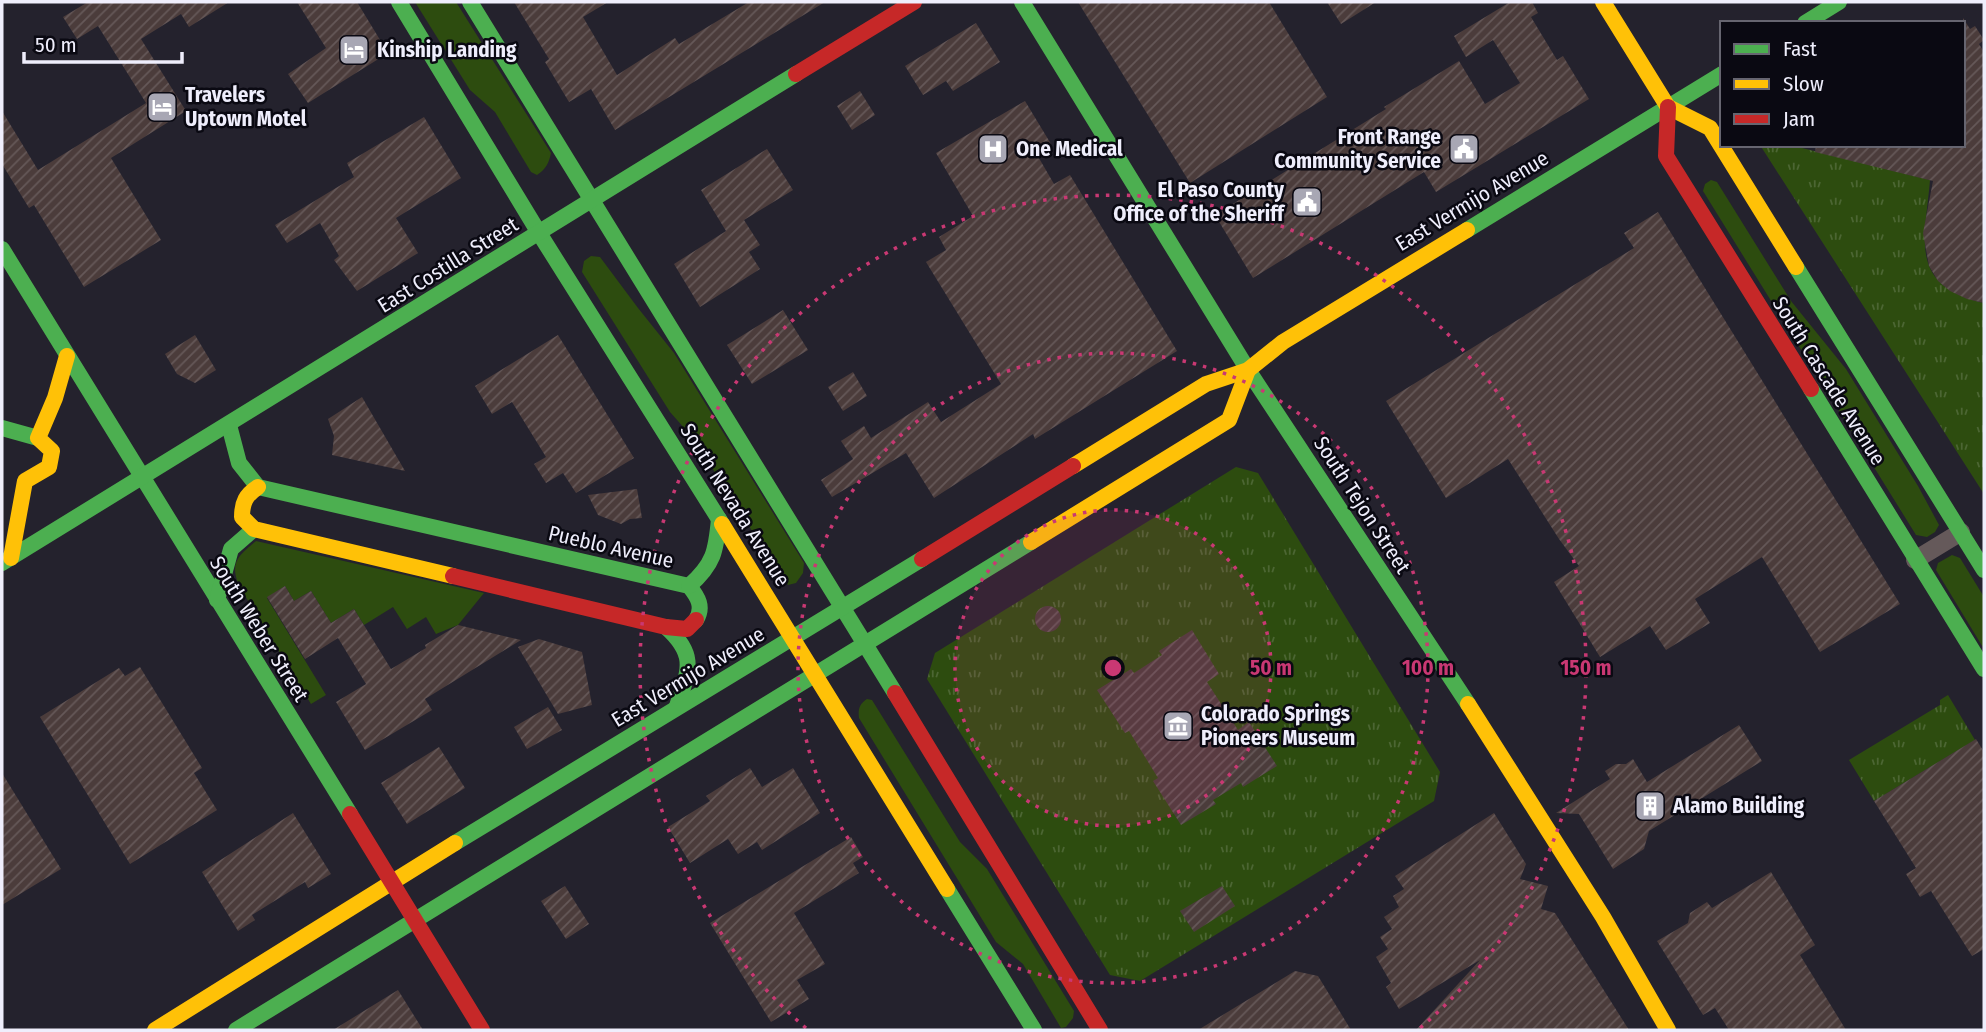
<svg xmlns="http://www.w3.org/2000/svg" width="1986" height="1032" font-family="'Fira Sans Condensed',sans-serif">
  <defs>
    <pattern id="park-tufts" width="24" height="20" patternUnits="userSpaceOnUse" patternTransform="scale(1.75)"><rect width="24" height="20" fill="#2d4c0f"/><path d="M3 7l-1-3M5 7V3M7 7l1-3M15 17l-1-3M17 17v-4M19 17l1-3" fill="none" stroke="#4c6633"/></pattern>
    <pattern id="building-hatch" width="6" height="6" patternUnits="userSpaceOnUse" patternTransform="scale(1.75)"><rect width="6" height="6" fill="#4b3c3b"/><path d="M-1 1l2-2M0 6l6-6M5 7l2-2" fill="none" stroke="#655858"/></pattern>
  </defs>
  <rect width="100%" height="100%" fill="#24222d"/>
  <g fill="#2d4c0f">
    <path d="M415 2H456L551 153C549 163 546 169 537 175L531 172 495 112 470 90Z"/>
    <polygon points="1711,180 1717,182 1791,301 1846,369 1918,486 1939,525 1935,532 1927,537 1916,535 1703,191 1705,184"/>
    <polygon points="591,256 600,257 638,308 674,353 804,563 803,573 796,583 788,585 782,578 693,438 670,412 582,272 584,261"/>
    <path d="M256 541 484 593 458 625 436 634 426 617 407 629 393 607 364 625 354 609 331 623 311 591 294 601 285 586 267 598 326 695 311 704 239 586C229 561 239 556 256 541Z"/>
    <polygon points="1952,555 1960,558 1984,597 1984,649 1936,570 1938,563"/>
    <path d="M867 699 872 700 960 842 987 869 1074 1011 1073 1018 1066 1027 1061 1028 1023 964 996 942 859 718C858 710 859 704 867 699Z"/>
  </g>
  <g fill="url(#park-tufts)">
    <path d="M1760 145H1790L1930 180C1925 241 1908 285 1984 303V494Z"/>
    <polygon points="1236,467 1258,473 1440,772 1434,801 1140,981 1110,975 927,679 935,653"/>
    <polygon points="1948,695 1975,740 1874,801 1849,760 1940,705 1940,700"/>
  </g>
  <g fill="url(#building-hatch)">
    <polygon points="88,2 229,2 189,27 181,14 141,39 186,111 111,158 161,240 84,287 34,205 29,208 2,164 2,111 38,170 146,103 98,26 77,39 63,17"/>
    <polygon points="297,2 357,2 388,53 308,103 288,74 326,48"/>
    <polygon points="514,2 608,2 583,17 617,75 675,38 679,44 749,2 825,2 615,130 591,89 569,102 545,62 549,59"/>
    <polygon points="1078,2 1269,2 1327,97 1190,183"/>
    <polygon points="1327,2 1376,2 1341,24"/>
    <polygon points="1510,2 1532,2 1538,13 1531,17 1557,60 1563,56 1589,99 1436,192 1424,172 1253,278 1215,215 1386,109 1384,107 1459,61 1485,104 1520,83 1493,40 1466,57 1454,36"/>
    <polygon points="1963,18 1970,29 1975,26 1984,40 1979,44 1984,52 1984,303 1967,299 1950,291 1938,281 1929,266 1923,233 1933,181 1815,152 1816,145 1963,145"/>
    <polygon points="976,23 1000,62 953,91 946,81 923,95 905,66"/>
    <polygon points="860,91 875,115 852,130 837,106"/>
    <polygon points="1025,101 1051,144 1036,153 1054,184 1070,175 1177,351 1035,439 1033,434 934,498 906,453 832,497 821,480 853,459 841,441 864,426 871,438 928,402 941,422 1001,384 926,262 946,250 939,237 973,216 936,153"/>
    <polygon points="424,117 461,178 396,218 418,253 357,291 334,260 339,256 320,223 287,243 275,225 354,177 347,163"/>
    <polygon points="767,149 793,190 744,220 760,245 749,252 760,269 700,307 674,264 726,231 701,190"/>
    <polygon points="1658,212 1900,604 1820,652 1762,557 1695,599 1710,623 1666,650 1650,626 1600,657 1554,582 1579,566 1559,539 1508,459 1446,498 1386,401 1634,248 1624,233"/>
    <polygon points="783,310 808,350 752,384 727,345"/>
    <polygon points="195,335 216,370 195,383 177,374 165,354"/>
    <polygon points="558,335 634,458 576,493 563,473 546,483 534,464 546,457 512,402 492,414 475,386"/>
    <polygon points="853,372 867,396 843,411 828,387"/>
    <polygon points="362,397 405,471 332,455 334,436 328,419"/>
    <polygon points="637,489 642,518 630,519 621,524 598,515 588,495"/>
    <polygon points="285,586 294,601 311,591 331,623 354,609 391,669 426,648 425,645 458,625 521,640 425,699 432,710 365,750 336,702 366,684 338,638 305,659 267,597"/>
    <circle cx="1048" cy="619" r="13"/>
    <polygon points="1192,630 1219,674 1207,682 1238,730 1249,722 1277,766 1243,787 1241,783 1213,800 1216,804 1181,825 1153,781 1158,778 1129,731 1125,733 1097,690 1131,669 1134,673 1162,655 1159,651"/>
    <polygon points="539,639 582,652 592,705 558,714 518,647"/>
    <polygon points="140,667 202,768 194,773 217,810 130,864 40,717 119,668 125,676"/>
    <polygon points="548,707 562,730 527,749 514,727"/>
    <polygon points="1739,725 1762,761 1649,831 1644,849 1613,869 1579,814 1556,813 1610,779 1605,771 1616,764 1626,764 1633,759 1647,782"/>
    <polygon points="1976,739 1984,752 1984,949 1972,956 1931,891 1920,897 1906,874 1916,868 1874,801"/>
    <polygon points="439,747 465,788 407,824 381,783"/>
    <polygon points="750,768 762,787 793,768 820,813 762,850 757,842 738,854 728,839 690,863 668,827 710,801 706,796"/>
    <polygon points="2,773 61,869 2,905"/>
    <polygon points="293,813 331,874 308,888 305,882 252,915 255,920 238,931 202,872"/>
    <polygon points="1494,813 1526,864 1520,879 1548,886 1541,909 1555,913 1629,1030 1416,1030 1480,960 1399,1009 1386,987 1391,983 1376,957 1388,949 1380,937 1392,929 1384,917 1399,907 1393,896 1404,889 1395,876"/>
    <polygon points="851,837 863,857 853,863 859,873 794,913 825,964 797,980 809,999 771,1022 710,923"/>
    <polygon points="1771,872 1815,945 1800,955 1846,1030 1729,1030 1715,1008 1703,1015 1657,941 1688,923 1690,913 1707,902 1712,908"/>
    <polygon points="565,886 589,924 566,939 541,901"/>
    <polygon points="1222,886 1235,906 1194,932 1180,911"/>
    <polygon points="1295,971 1318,976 1351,1030 1198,1030"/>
    <polygon points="398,990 423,1030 333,1030"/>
  </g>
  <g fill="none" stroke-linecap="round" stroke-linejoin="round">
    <polyline stroke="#65595a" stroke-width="18" points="1915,560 1961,532"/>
    <g stroke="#4caf50" stroke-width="16">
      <polyline points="399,2 539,233 722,524"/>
      <polyline points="470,2 895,693"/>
      <polyline points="1022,2 1248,370 1468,704"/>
      <polyline points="1805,23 1839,2"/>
      <polyline points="1467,230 1722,74"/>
      <polyline points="2,249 350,814"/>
      <polyline points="1796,267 1984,570"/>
      <polyline points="1811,389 1984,669"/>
      <polyline points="229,425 239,463 258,487"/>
      <polyline points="2,428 38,438"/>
      <path d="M258 487 689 586C698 597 704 607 696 620"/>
      <polyline points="2,563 796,74"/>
      <path d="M689 586C714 564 716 551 719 519"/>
      <polyline points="217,600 231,549 254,529"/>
      <path d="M666 627C697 655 689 670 677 706"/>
      <polyline points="455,843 922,559"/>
      <polyline points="947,889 1034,1030"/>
      <polyline points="236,1030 1031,542"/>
    </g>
    <g stroke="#ffc107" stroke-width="16">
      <polyline points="1603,2 1668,107 1710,128 1796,267"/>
      <polyline points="1073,466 1206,384 1248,370 1283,342 1467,230"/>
      <path d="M258 487C246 495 242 502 242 517L254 529 453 576"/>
      <polyline points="722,524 947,889"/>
      <polyline points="1031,542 1229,420 1248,370"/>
      <polyline points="11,558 25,481 49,467 52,451 38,438 55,398 67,356"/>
      <polyline points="1468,704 1603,917 1668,1030"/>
      <polyline points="155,1030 455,843"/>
    </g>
    <g stroke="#c62828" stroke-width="16">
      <polyline points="796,74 914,2"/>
      <polyline points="1668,107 1666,156 1811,389"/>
      <polyline points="922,559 1073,466"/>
      <polyline points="453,576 666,627 687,629 696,620"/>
      <polyline points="895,693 1100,1030"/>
      <polyline points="350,814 482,1030"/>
    </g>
  </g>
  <circle cx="1113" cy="668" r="158" fill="#c93873" fill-opacity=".12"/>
  <g fill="none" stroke="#c93873" stroke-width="3.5" stroke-dasharray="3.5 7">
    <circle cx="1113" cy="668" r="158"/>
    <circle cx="1113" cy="668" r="315"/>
    <path d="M806 1028A473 473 0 1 1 1420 1028"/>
  </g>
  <defs>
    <g id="hotel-square" transform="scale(1.575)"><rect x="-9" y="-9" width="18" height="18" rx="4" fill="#a8a7b4" stroke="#0a0912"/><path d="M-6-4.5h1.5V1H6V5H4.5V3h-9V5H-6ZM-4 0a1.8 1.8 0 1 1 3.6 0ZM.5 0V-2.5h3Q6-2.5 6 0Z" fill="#fff"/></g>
    <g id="hospital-square" transform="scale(1.575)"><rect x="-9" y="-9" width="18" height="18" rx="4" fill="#a8a7b4" stroke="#0a0912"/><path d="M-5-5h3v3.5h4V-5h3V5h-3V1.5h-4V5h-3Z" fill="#fff"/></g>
    <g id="civic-square" transform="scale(1.575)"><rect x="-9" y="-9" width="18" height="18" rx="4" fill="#a8a7b4" stroke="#0a0912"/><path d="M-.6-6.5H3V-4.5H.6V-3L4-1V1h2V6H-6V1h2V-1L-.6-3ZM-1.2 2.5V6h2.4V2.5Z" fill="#fff"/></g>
    <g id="museum-square" transform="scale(1.575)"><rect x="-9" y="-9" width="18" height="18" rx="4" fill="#a8a7b4" stroke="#0a0912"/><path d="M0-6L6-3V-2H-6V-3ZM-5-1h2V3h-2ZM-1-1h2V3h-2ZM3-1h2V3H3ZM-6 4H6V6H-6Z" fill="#fff"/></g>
    <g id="building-square" transform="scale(1.575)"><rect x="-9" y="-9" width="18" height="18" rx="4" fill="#a8a7b4" stroke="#0a0912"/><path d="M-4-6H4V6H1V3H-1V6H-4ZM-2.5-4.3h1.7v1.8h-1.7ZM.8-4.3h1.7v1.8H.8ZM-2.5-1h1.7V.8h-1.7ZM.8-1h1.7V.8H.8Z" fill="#fff"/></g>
  </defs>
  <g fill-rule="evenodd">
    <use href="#hotel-square" x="354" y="50"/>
    <use href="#hotel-square" x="162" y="107"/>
    <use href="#hospital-square" x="993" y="149"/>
    <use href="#civic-square" x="1464" y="149"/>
    <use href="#civic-square" x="1307" y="202"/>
    <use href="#museum-square" x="1178" y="726"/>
    <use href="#building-square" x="1650" y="806"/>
  </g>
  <g text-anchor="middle" stroke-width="5" stroke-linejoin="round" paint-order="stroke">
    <g font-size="21" font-weight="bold" fill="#efeefc" stroke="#0a0912" text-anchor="start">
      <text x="377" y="57">Kinship Landing</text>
      <text x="185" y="102">Travelers<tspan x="185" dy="24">Uptown Motel</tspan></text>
      <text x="1441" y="144" text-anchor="end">Front Range<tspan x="1441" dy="24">Community Service</tspan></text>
      <text x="1016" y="156">One Medical</text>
      <text x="1284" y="197" text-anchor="end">El Paso County<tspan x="1284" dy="24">Office of the Sheriff</tspan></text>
      <text x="1201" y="721">Colorado Springs<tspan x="1201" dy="24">Pioneers Museum</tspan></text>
      <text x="1673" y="813">Alamo Building</text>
    </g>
    <g font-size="21" fill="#efeefc" stroke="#0a0912">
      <text transform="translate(1472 201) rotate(-31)" y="7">East Vermijo Avenue</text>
      <text transform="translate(448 265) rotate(-32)" y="7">East Costilla Street</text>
      <text transform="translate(1829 381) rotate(58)" y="7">South Cascade Avenue</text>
      <text transform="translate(735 505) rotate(58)" y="7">South Nevada Avenue</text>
      <text transform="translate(1362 505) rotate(57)" y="7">South Tejon Street</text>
      <text transform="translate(611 547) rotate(13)" y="7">Pueblo Avenue</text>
      <text transform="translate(259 629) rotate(58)" y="7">South Weber Street</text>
      <text transform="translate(688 677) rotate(-31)" y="7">East Vermijo Avenue</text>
    </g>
  </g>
  <circle cx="1113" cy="668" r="10" fill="#c93873" stroke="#0a0912" stroke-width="3.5"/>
  <g font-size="21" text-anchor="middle" font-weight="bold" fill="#c93873" stroke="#0a0912" stroke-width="5" stroke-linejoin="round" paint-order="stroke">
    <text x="1271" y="675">50 m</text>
    <text x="1428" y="675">100 m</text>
    <text x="1586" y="675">150 m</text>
  </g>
  <rect width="1986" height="1032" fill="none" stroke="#efeefc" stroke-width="7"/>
  <rect x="1720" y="21" width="245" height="126" fill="#0a0912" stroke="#666570" stroke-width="2"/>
  <rect x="1734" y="44" width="35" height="10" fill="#4caf50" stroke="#666570" stroke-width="2"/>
  <text x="1783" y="56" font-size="21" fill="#efeefc">Fast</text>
  <rect x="1734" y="79" width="35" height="10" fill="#ffc107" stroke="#666570" stroke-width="2"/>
  <text x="1783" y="91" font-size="21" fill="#efeefc">Slow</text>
  <rect x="1734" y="114" width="35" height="10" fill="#c62828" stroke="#666570" stroke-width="2"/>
  <text x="1783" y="126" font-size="21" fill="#efeefc">Jam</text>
  <path d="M24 52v10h158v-10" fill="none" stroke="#efeefc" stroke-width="3.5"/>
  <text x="35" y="52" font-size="21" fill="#efeefc" stroke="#0a0912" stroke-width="5" paint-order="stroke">50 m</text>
</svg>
